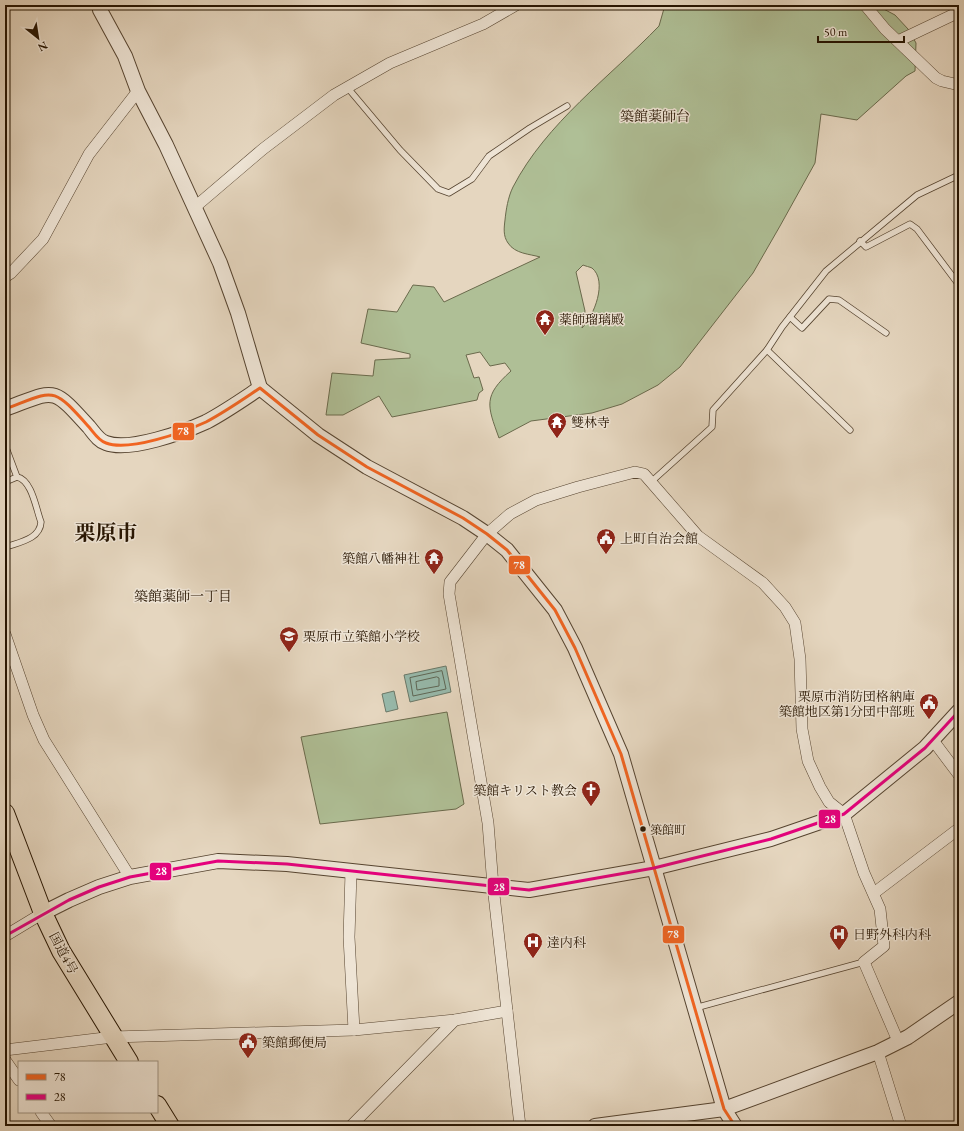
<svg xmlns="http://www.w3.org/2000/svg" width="964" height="1131" font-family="'EB Garamond','Noto Serif JP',serif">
  <rect width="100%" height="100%" fill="#e5d6bf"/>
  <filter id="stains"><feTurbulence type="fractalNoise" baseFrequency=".005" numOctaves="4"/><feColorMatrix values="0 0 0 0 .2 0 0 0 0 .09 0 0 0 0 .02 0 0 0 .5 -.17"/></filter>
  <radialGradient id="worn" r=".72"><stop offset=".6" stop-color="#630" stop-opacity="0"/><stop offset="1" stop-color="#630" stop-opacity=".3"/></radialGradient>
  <g fill="#afbf96" stroke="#6a6a4c" fill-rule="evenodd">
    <path d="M665 5H876L895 15 908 29 916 43 915 71 906 76 857 120 821 114 815 163 780 226 753 273 680 367 658 385 622 404 592 413 531 421 499 438C487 405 483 396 511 371L505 363 490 366 480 352 466 355 474 378 479 377 483 390 479 393 477 400 392 417 379 396 343 415H326L332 373 373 376 375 360 410 358V354L361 343 368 309 397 312 413 285 434 287 444 302 540 257C530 254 515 254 508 243 503 236 504 228 505 220 506 210 508 197 513 187 546 123 610 77 659 26ZM583 265C585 266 590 267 592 268 608 281 594 316 582 328L585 311 576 272Z"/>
    <polygon points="447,712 464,804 456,809 320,824 301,737"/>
  </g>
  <g fill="#97baac" stroke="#6a7868">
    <polygon points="446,666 451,692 410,702 404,675"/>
    <polygon points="394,691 398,709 386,712 382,694"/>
  </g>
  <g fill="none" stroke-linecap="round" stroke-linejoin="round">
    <g stroke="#5e6756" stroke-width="1">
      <polygon points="442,671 446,689 413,696 410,678"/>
      <polygon points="437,677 439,678 439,686 417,690 416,682"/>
    </g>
    <g stroke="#564430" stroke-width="7">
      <g id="service">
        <polyline points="347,87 400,150 438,189 449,193 472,179 489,156 530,128 567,106"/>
        <polyline points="860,241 866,247 910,224 917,229 959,285"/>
        <polyline points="790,317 802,328 829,299 839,300 886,333"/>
        <polyline points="767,350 850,430"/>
        <polyline points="5,445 17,477 5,482"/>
        <polyline points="651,482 712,427 713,410 767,350 782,327 826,271 917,195 959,175"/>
        <path d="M5 544 6 547C20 542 40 539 41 522 36 509 32 480 17 477"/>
        <polyline points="695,1008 864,962"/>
      </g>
    </g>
    <g stroke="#564430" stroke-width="12">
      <g id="minor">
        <polyline points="865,5 885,29 936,78 942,81 959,85"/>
        <polyline points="898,41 959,12"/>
        <polyline points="195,207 263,149 334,95 390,63 483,24 516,5"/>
        <polyline points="5,277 11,273 43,239 89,154 138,91"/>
        <polyline points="5,634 33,715 44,740 130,877"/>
        <polyline points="932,739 959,775"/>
        <polyline points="351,872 349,937 354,1030"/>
        <polyline points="874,893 957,830"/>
        <polyline points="5,936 43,913"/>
        <polyline points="5,1050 113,1037 354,1030 455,1020 507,1011"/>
        <polyline points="878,1052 901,1126"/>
        <polyline points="5,1060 19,1080"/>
        <polyline points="41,1112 51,1126"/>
        <polyline points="351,1126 455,1020"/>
        <polyline points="520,1126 493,886 488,823 449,594 450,582 487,534 510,514 536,500 578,487 635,472 644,474 698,536 763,583 785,607 795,623 800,659 802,729 808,761 820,787 829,802 844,814 864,873 880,909 884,946 864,962 898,1041"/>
      </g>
    </g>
    <g stroke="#564430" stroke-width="16">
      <g id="tertiary">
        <polyline points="99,5 100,10 125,56 138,91 166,145 220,263 238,313 260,388"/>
        <path d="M5 409C56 390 51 385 89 427 94 433 99 441 106 443 129 452 184 432 206 422 225 412 242 400 260 388L318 435 367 467 463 518 487 534 507 550 555 610 575 648 621 754 724 1109 735 1126"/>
        <polyline points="43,913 69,900 99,887 130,877 218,861 287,864 529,890 654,868 771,839 844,814 925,748 959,711"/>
        <polyline points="595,1126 724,1109 878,1052 908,1037 959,1002"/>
      </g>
    </g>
    <g stroke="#261401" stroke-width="20">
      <g id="trunk">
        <polyline points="5,813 43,913 61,951 129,1062"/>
        <polyline points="157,1105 170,1126"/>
      </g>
    </g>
    <use href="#service" stroke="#eee4d5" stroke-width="5.5"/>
    <use href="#minor" stroke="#eee4d5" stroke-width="11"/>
    <use href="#tertiary" stroke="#eee4d5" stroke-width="14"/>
    <use href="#trunk" stroke="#e5d6bf" stroke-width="18"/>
    <g stroke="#eee4d5" stroke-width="6">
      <path id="bus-1" d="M5 409C56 390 51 385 89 427 94 433 99 441 106 443 129 452 184 432 206 422 225 412 242 400 260 388L318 435 367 467 463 518 487 534 507 550 555 610 575 648 621 754 724 1109 735 1126"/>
    </g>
    <g stroke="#eee4d5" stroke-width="6">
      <polyline id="bus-2" points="5,936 69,900 99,887 130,877 218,861 287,864 529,890 654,868 771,839 844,814 925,748 959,711"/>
    </g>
    <use href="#bus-1" stroke="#f26522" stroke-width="3"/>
    <use href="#bus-2" stroke="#e5007d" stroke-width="3"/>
  </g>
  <defs>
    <g id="temple-pin" transform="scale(1)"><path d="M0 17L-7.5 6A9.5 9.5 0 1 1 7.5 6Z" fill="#8f2418" stroke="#eee4d5"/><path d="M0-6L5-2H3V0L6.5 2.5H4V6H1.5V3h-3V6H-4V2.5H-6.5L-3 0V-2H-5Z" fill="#fff"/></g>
    <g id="civic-pin" transform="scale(1)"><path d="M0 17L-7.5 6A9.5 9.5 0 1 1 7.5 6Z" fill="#8f2418" stroke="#eee4d5"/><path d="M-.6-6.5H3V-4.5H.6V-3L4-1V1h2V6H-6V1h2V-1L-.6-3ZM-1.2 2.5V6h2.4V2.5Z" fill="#fff"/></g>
    <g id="school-pin" transform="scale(1)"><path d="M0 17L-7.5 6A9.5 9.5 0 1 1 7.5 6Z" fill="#8f2418" stroke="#eee4d5"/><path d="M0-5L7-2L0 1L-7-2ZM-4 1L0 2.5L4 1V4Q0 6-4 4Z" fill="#fff"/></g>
    <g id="church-pin" transform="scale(1)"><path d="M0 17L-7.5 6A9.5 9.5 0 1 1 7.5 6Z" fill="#8f2418" stroke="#eee4d5"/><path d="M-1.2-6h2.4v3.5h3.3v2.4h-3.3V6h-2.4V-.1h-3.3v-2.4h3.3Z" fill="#fff"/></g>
    <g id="hospital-pin" transform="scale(1)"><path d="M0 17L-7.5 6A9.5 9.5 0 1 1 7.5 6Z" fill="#8f2418" stroke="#eee4d5"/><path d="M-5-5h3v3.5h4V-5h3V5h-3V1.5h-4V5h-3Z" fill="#fff"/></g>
  </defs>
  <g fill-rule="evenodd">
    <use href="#temple-pin" x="545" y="319"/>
    <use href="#temple-pin" x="557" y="422"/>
    <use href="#civic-pin" x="606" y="538"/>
    <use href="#temple-pin" x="434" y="558"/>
    <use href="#school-pin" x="289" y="636"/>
    <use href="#civic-pin" x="929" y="703"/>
    <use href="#church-pin" x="591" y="790"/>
    <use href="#hospital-pin" x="839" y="934"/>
    <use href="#hospital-pin" x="533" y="942"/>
    <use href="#civic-pin" x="248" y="1042"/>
  </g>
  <circle fill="#261401" stroke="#eee4d5" stroke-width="1.5" cx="643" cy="829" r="3.5"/>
  <g text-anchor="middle" stroke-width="3" stroke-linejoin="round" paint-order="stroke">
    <g font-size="12" fill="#261401" stroke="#eee4d5" text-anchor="start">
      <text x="650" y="834">築館町</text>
    </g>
    <g font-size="13" fill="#261401" stroke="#eee4d5" text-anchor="start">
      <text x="559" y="324">薬師瑠璃殿</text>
      <text x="571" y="427">雙林寺</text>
      <text x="620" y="543">上町自治会館</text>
      <text x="420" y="563" text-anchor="end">築館八幡神社</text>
      <text x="303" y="641">栗原市立築館小学校</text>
      <text x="915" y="701" text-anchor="end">栗原市消防団格納庫<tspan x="915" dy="15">築館地区第1分団中部班</tspan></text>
      <text x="577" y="795" text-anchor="end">築館キリスト教会</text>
      <text x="853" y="939">日野外科内科</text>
      <text x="547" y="947">達内科</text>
      <text x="262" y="1047">築館郵便局</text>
    </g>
    <g font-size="13" fill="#261401" stroke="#eee4d5">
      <text transform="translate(64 953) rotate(62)" y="5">国道4号</text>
    </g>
    <g font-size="14" fill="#261401" stroke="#eee4d5">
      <text x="655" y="121">築館薬師台</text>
      <text x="183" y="601">築館薬師一丁目</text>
    </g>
    <g font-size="21" font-weight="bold" fill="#261401" stroke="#eee4d5">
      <text x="106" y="540">栗原市</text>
    </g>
  </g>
  <g stroke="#eee4d5" stroke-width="1.5">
    <rect x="172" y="422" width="23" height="19" rx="4" fill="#f26522"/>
    <rect x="508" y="555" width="23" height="20" rx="4" fill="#f26522"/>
    <rect x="818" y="809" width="23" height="20" rx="4" fill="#e5007d"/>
    <rect x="149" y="862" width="23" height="19" rx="4" fill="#e5007d"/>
    <rect x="487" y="877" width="23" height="19" rx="4" fill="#e5007d"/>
    <rect x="662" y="925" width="23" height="19" rx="4" fill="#f26522"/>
  </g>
  <g font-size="11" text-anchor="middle" font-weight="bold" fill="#fff">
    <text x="183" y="435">78</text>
    <text x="519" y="569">78</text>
    <text x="830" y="823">28</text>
    <text x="161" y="875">28</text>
    <text x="499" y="891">28</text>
    <text x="673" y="938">78</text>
  </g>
  <rect width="964" height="1131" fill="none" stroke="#e5d6bf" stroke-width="20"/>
  <rect x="6" y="6" width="952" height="1119" fill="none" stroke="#261401" stroke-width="2"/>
  <rect x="10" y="10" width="944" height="1111" fill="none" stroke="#261401"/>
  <rect x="18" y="1061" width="140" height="52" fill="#eee4d5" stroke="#9e9180"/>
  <rect x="26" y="1074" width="20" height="6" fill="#f26522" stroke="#9e9180"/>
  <text x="54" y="1081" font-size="12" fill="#261401">78</text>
  <rect x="26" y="1094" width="20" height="6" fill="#e5007d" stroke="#9e9180"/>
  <text x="54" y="1101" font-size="12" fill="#261401">28</text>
  <g transform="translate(38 38) rotate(150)" stroke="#eee4d5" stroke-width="3" paint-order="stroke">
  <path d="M0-3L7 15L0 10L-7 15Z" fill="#261401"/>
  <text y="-6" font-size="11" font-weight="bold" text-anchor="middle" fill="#261401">N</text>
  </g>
  <path d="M818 36v6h86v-6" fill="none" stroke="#261401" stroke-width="2"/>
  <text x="824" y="36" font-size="12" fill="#261401" stroke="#eee4d5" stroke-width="3" paint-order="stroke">50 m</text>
  <rect width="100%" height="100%" filter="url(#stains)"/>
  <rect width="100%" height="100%" fill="url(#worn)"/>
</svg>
